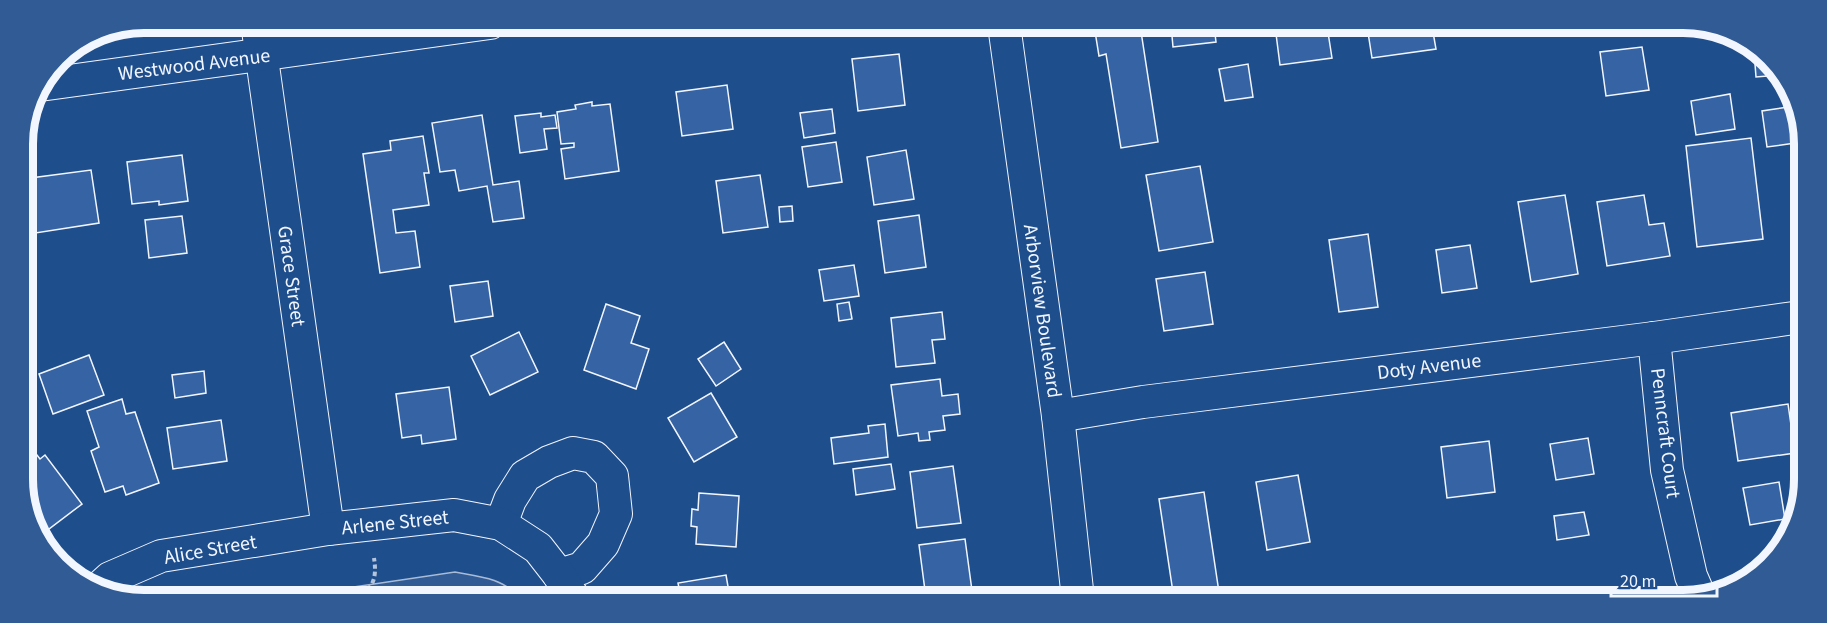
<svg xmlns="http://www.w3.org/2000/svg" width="1827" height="623" font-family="'Source Sans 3',sans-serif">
  <rect width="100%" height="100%" fill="#1f4e8c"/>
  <path fill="#305b95" stroke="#a8bbd7" stroke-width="1.5" d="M455 572C476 576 505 578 517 597H286Z"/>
  <g fill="#3563a3" stroke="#f2f6ff" stroke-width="1.5">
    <polygon points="1094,25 1140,25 1158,142 1121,148 1106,54 1099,56"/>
    <polygon points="1171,25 1214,25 1216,42 1173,47"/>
    <polygon points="1275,26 1327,26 1332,58 1280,65"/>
    <polygon points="1367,26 1432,26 1436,49 1372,58"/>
    <polygon points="1642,47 1649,90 1606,96 1600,52"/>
    <polygon points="1754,51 1774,64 1779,75 1756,77"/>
    <polygon points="899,54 905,105 858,111 852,59"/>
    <polygon points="1248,64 1253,97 1225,101 1219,69"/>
    <polygon points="727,85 733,129 682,136 676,92"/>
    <polygon points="1730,94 1735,129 1696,135 1691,101"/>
    <polygon points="592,102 592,106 610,104 619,171 565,179 561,149 574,147 574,143 561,144 557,112 576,109 575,105"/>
    <polygon points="1795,106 1802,121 1802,142 1767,147 1762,111"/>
    <polygon points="832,109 835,133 804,138 800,113"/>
    <polygon points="541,113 541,117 555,115 557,128 544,129 547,149 520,153 515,116"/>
    <polygon points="482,115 493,185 519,181 524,218 493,222 487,186 459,191 455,170 440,172 432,123"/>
    <polygon points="423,136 429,173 424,173 429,205 393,210 396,233 415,231 420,267 380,273 363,154 391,150 390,141"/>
    <polygon points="1751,138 1763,239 1697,247 1686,146"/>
    <polygon points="836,142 842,182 808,187 802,147"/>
    <polygon points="906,150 914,199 874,205 867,157"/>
    <polygon points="182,155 188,201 159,205 159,201 132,204 127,162"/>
    <polygon points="1200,166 1213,242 1159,251 1146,175"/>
    <polygon points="1802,168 1802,211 1797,169"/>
    <polygon points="91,170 99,223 29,234 23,193 23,179"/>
    <polygon points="760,175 768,227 723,233 716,181"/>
    <polygon points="1565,195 1578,274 1531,282 1518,202"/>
    <polygon points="1644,195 1649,225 1664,223 1670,256 1607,266 1597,202"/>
    <polygon points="792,206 793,221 780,222 779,207"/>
    <polygon points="919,215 926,267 885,273 878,221"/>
    <polygon points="182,216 187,253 149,258 145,220"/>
    <polygon points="1368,234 1378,307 1339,312 1329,240"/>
    <polygon points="1470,245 1477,288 1442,293 1436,250"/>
    <polygon points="854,265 859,296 824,301 819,270"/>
    <polygon points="1205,272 1213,324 1164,331 1156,279"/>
    <polygon points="488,281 493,316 455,322 450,286"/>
    <polygon points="849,302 852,319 839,321 837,304"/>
    <polygon points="606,304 640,316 631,343 649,349 636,389 584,370"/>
    <polygon points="942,312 945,339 932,340 935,363 896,367 891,318"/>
    <polygon points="519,332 538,372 490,395 471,356"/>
    <polygon points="724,342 741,369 716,386 698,359"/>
    <polygon points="89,355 104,395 53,414 39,374"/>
    <polygon points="204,371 206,393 175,398 172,375"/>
    <polygon points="940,379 942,396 958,394 960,414 943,416 945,430 929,432 930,440 919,441 918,433 898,436 891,385"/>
    <polygon points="449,387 456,439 422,444 421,435 402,438 396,394"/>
    <polygon points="711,393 737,437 694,462 668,418"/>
    <polygon points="122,399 126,414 135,412 159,483 126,495 123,486 105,492 91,451 99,447 87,411"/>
    <polygon points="1788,404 1795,453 1738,461 1731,413"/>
    <polygon points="221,420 227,461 173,469 167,428"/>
    <polygon points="885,424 888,457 834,464 831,438 869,433 868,426"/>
    <polygon points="1588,438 1594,474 1556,480 1550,444"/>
    <polygon points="1489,441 1495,492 1447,498 1441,447"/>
    <polygon points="33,450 40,459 45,455 82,504 41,535 25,502 25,457"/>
    <polygon points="891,464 895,489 856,495 853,469"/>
    <polygon points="953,466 961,523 917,528 910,472"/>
    <polygon points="1298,475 1310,542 1267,550 1256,482"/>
    <polygon points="1779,482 1785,519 1750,525 1743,488"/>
    <polygon points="1204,492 1220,599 1174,599 1159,499"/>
    <polygon points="699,493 739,496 736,547 696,544 697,527 691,526 692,509 698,510"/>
    <polygon points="1584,512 1589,535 1557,540 1554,516"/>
    <polygon points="965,539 973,598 926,598 919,545"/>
    <polygon points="726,575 730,598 681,598 678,583"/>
  </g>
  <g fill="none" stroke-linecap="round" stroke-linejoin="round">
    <g stroke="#f2f6ff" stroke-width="34">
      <g id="street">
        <polyline points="257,23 328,529"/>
        <polyline points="1004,25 1058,416 1078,599"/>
        <polyline points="40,85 490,23"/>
        <polyline points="1654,338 1667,470 1691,576 1700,597"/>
        <polyline points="1058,416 1143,402 1654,338 1801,317"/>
        <polyline points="501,524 510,500 525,476 549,462 573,453 594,457 612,476 616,514 603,544 582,568 559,575"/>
        <polyline points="99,588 110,578 161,556 328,529 454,515 501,524 538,548 559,575 573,597"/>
      </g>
    </g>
    <g stroke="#b3c4dc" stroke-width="4" stroke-dasharray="4.5 3" stroke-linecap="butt">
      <polyline points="227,597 234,597"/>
      <path d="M355 597C374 590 377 577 374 558"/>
    </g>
    <use href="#street" stroke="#1f4e8c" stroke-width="32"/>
  </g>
  <g text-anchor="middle" stroke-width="4.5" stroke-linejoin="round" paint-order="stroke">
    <g font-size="20" fill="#f2f6ff" stroke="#1f4e8c">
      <text transform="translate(194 64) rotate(-7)" y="7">Westwood Avenue</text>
      <text transform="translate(292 276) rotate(82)" y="7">Grace Street</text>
      <text transform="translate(1043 311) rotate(82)" y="7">Arborview Boulevard</text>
      <text transform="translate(1429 366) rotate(-7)" y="7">Doty Avenue</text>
      <text transform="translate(1666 433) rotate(83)" y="7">Penncraft Court</text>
      <text transform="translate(395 522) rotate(-6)" y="7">Arlene Street</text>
      <text transform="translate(210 549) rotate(-10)" y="7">Alice Street</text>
    </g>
  </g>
  <path d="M0 0H1827V623H0ZM144 33H1683A111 111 0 0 1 1794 144V479A111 111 0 0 1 1683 590H144A111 111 0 0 1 33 479V144A111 111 0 0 1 144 33Z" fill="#305b95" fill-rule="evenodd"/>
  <path fill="none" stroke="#f2f6ff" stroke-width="8" d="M144 33H1683A111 111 0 0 1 1794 144V479A111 111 0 0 1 1683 590H144A111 111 0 0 1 33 479V144A111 111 0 0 1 144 33Z"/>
  <path d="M1611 587v9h106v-9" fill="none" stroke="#f2f6ff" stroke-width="3"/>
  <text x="1620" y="587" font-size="18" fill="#f2f6ff" stroke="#1f4e8c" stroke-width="4.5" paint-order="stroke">20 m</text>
</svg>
